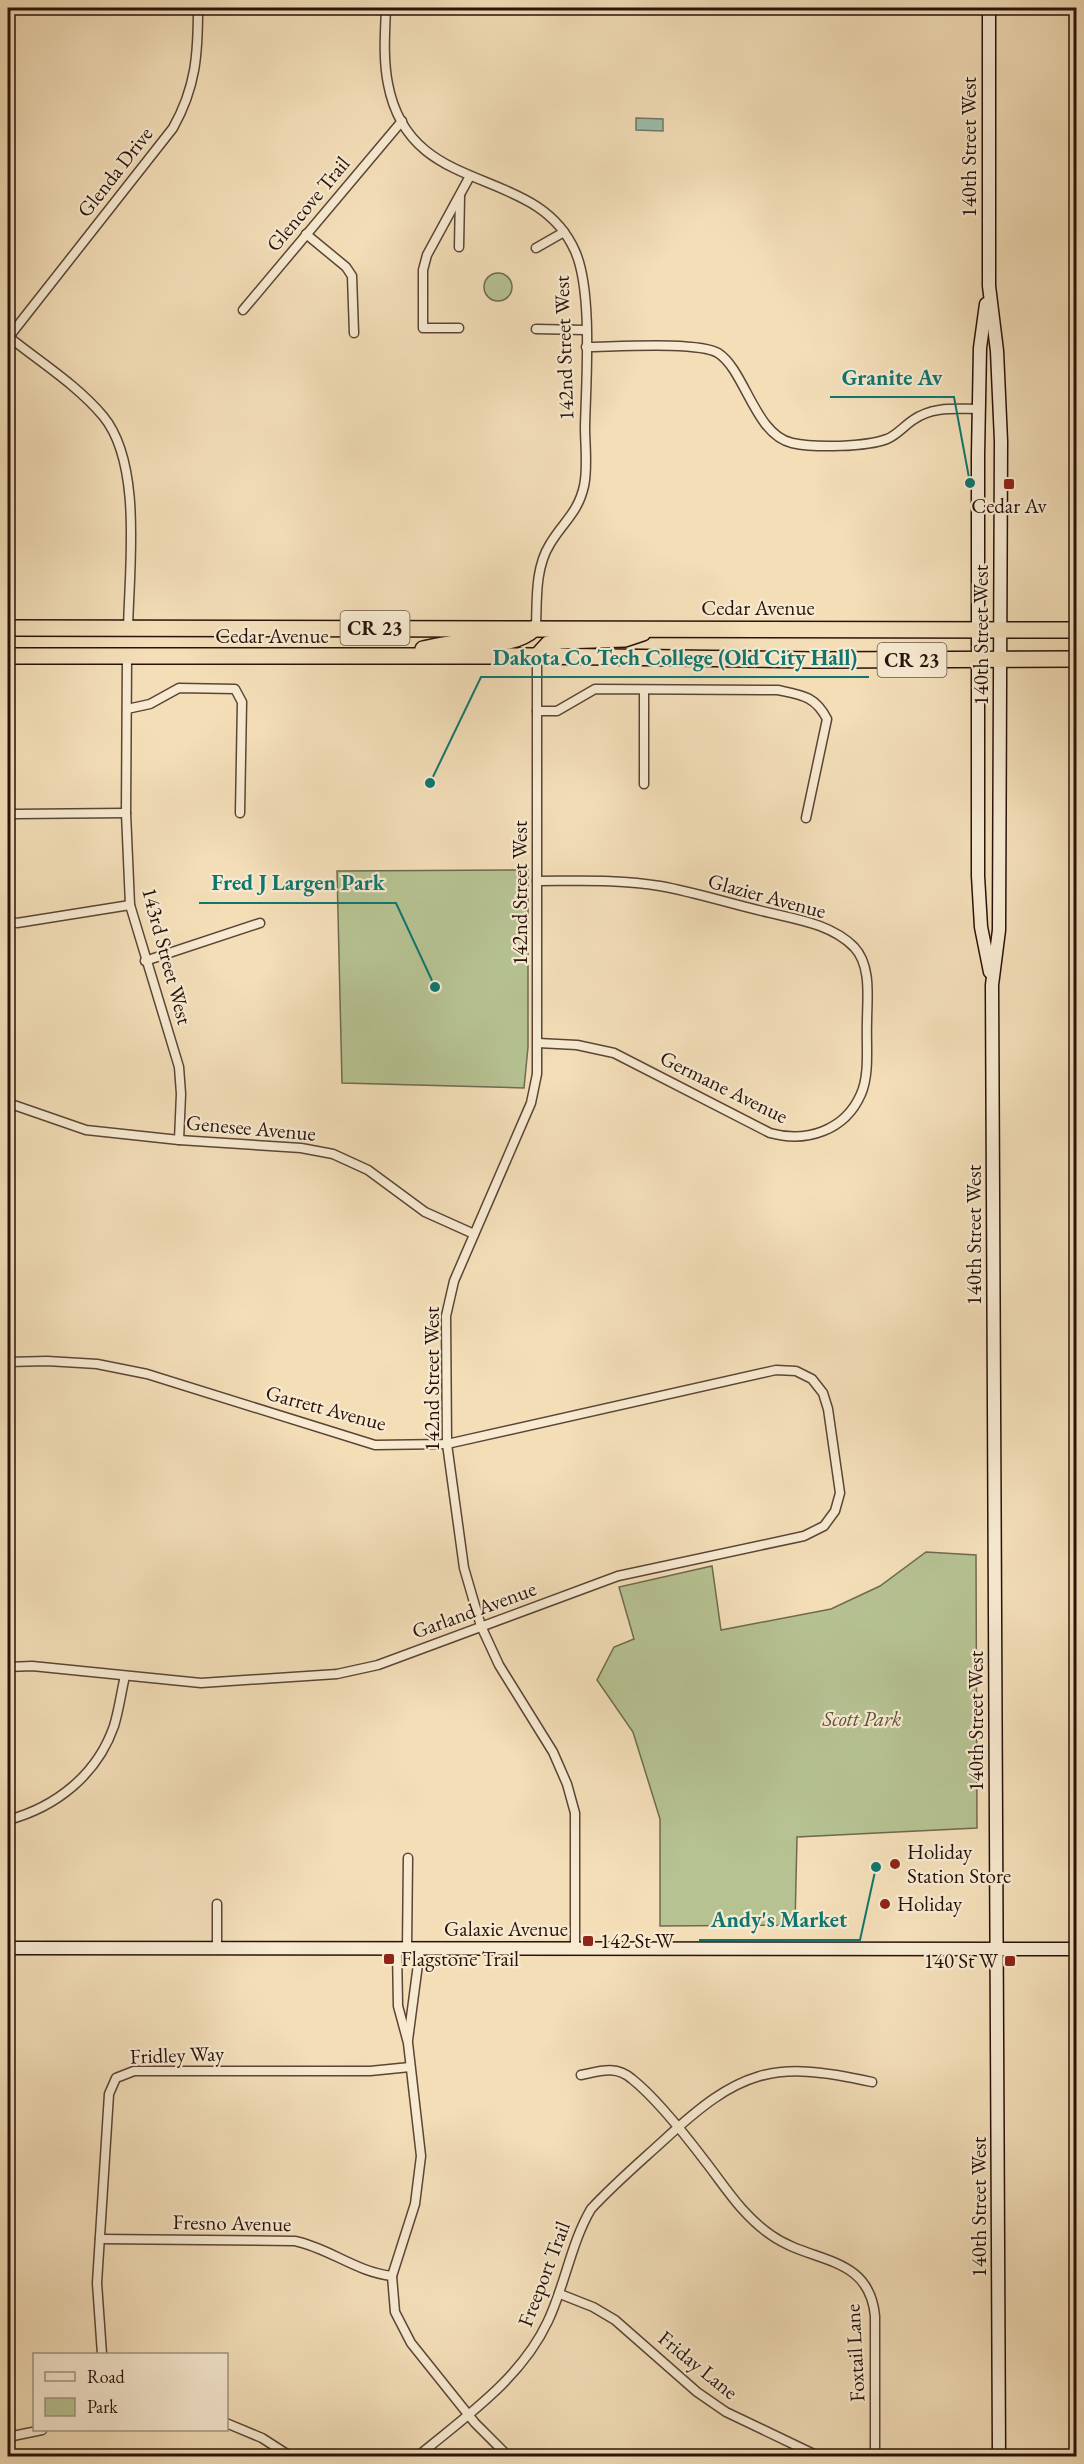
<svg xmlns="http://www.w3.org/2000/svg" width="1084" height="2464" font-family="'EB Garamond',serif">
  <rect width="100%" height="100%" fill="#f3deb8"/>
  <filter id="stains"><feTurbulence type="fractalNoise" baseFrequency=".00333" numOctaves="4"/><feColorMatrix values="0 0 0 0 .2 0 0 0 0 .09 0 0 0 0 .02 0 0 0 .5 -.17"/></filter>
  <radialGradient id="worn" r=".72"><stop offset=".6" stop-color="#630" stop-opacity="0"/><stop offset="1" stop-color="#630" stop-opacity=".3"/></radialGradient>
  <g fill="#b6c292" stroke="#6f6a4e" stroke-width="1.5">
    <circle cx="498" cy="287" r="14"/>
    <polygon points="528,870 528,1047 524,1088 342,1083 337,871"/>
    <polygon points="926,1552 976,1555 977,1828 797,1837 795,1925 660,1926 660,1819 633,1732 597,1680 614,1647 634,1639 619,1587 712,1566 721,1630 831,1609 880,1586"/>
  </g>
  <polygon fill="#9cbdaa" stroke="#6e796a" stroke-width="1.5" points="636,118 663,119 663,131 636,130"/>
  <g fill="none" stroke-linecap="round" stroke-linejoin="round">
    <g stroke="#5b4536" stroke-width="11">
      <g id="street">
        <path d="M386 8C385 33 383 59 388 84 410 200 536 162 575 251 593 291 586 381 585 427 585 445 588 468 584 486 578 513 563 522 550 544 535 568 537 599 536 627"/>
        <polyline points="306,234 346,267 352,276 354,333"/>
        <polyline points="459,247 460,196"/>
        <polyline points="536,248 564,232"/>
        <polyline points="243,310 402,121"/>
        <polyline points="459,328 423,328 423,270 427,255 470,176"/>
        <polyline points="536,329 585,330"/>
        <path d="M9 337C40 362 77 385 103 416 143 464 129 569 128 630"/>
        <path d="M8 338 173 128C196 87 198 54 198 8"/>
        <path d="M586 347C612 347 698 341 718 353 745 370 755 435 792 443 815 448 866 447 887 439 897 435 904 426 913 420 933 406 955 409 979 409"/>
        <polyline points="537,656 537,1074 531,1103 454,1281 446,1316 447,1444 464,1568 481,1626 499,1665 553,1752 567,1784 575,1813 575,1949"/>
        <polyline points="127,657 126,813 130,905 179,1067 181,1094 179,1140"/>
        <polyline points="644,691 644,784"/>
        <polyline points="127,709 150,704 179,688 235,689 242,702 240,813"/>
        <path d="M537 711H557L595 689 778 690C802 695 815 696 827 719L806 818"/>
        <polyline points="8,811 14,814 126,813"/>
        <path d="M537 881C578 881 620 879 660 886 694 892 728 903 762 911 794 919 830 923 854 947 872 966 867 999 867 1022 866 1044 870 1074 861 1094 845 1131 806 1143 770 1133L614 1053 577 1045 538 1043"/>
        <polyline points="8,921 17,923 130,905"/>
        <polyline points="145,961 260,923"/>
        <polyline points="8,1103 86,1130 179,1140 301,1148 333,1154 368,1170 425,1212 474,1234"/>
        <polyline points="8,1362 47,1361 97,1364 147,1374 375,1445 447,1444 776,1370 796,1371 812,1379 823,1393 828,1409 840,1493 835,1511 824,1526 804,1536 618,1576 378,1665 337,1674 201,1683 32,1666 8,1667"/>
        <path d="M8 1820C56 1807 97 1775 114 1726 119 1710 121 1693 125 1676"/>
        <polyline points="217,1904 217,1948"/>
        <polyline points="397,1949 398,2006 408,2043 421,2156 415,2204 392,2276 395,2312 411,2343 475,2423 508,2456"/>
        <polyline points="407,1949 408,1858"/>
        <polyline points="408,2040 420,1949"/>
        <path d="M581 2075C600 2071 616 2065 632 2079 656 2098 686 2136 705 2161 726 2188 742 2215 771 2235 812 2264 869 2254 875 2316V2456"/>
        <path d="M100 2239 295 2241C329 2248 356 2272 392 2276"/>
        <polyline points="560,2294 593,2307 615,2320 697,2392 726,2412 818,2456"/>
        <polyline points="102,2354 97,2283 109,2094 116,2078 134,2071 370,2071 410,2067"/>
        <polyline points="226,2423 262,2438 290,2456"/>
        <polyline points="8,2437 42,2430"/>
        <path d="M418 2456C466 2416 521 2379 548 2321 565 2285 571 2243 591 2209 614 2184 640 2162 664 2140 739 2071 771 2059 872 2082"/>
      </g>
    </g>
    <g stroke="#28120a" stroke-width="15">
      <g id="secondary">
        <polyline points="989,8 989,286 997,351 1001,441 999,930 992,985 999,2456"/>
        <polyline points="986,304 980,348 978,455 978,876 981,927 990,972"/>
        <polyline points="8,1948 1076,1949"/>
      </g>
    </g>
    <g stroke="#28120a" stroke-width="18">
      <g id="highway">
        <polyline points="8,628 1076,630"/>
        <path d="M423 649C434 647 445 644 457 643 484 641 514 648 535 628"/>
        <polyline points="8,656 537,656 813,660 1076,659"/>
        <polyline points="537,656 548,644 561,641 625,639 643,633"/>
      </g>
    </g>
    <use href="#street" stroke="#f7ead1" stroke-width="8"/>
    <use href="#secondary" stroke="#f7ead1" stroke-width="12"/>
    <use href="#highway" stroke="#f3deb8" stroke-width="15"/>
  </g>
  <g fill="#8f2418" stroke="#f7ead1" stroke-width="2">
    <rect x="1003" y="478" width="12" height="12" rx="3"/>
    <circle cx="895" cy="1864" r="6"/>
    <circle cx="885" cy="1904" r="6"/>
    <rect x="582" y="1935" width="12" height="12" rx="3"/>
    <rect x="383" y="1953" width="12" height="12" rx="3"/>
    <rect x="1004" y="1955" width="12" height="12" rx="3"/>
  </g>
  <g text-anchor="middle" stroke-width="4.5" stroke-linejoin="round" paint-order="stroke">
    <g fill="#f7ead1" stroke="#665346" stroke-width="1.5">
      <rect x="340.5" y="611" width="69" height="34" rx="4.5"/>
      <rect x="877.5" y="643" width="69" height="34" rx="4.5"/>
    </g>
    <g font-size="20" font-weight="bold" fill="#28120a">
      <text x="375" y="635">CR 23</text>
      <text x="912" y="667">CR 23</text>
    </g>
    <g font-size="21" fill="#28120a" stroke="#f7ead1">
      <text transform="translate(969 147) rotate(-90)" y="7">140th Street West</text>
      <text transform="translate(115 172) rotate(-52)" y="7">Glenda Drive</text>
      <text transform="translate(308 204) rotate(-50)" y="7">Glencove Trail</text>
      <text transform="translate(564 348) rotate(-92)" y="7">142nd Street West</text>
      <text x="758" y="615">Cedar Avenue</text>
      <text transform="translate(981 635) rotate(-90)" y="7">140th Street West</text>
      <text x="272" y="643">Cedar Avenue</text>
      <text transform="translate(520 893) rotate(-90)" y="7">142nd Street West</text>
      <text transform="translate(767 896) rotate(15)" y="7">Glazier Avenue</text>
      <text transform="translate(167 956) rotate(75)" y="7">143rd Street West</text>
      <text transform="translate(724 1087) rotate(26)" y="7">Germane Avenue</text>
      <text transform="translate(251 1128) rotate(5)" y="7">Genesee Avenue</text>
      <text transform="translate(974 1235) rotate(-90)" y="7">140th Street West</text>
      <text transform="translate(432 1379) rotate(-90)" y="7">142nd Street West</text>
      <text transform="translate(326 1408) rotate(15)" y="7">Garrett Avenue</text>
      <text transform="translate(474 1610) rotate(-20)" y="7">Garland Avenue</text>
      <text transform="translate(976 1721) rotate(-90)" y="7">140th Street West</text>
      <text x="506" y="1936">Galaxie Avenue</text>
      <text transform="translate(177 2055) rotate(-2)" y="7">Fridley Way</text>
      <text transform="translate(979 2207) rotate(-90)" y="7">140th Street West</text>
      <text transform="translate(232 2223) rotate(1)" y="7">Fresno Avenue</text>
      <text transform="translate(544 2274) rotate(-69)" y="7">Freeport Trail</text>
      <text transform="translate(855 2353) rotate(-93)" y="7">Foxtail Lane</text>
      <text transform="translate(698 2365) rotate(39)" y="7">Friday Lane</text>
    </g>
    <g font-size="21" fill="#28120a" stroke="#f7ead1" text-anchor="start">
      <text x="1009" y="513" text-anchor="middle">Cedar Av</text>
      <text x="907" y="1859">Holiday<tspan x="907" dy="24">Station Store</tspan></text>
      <text x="897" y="1911">Holiday</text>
      <text x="600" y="1948">142 St W</text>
      <text x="401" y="1966">Flagstone Trail</text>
      <text x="998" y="1968" text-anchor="end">140 St W</text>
    </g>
    <g font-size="21" font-style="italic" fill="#5a503a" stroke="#f7ead1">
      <text x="862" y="1726">Scott Park</text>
    </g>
  </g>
  <path fill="none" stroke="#0f766e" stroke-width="2" d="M970 483L954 397H830M430 783L481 677H869M435 987L396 903H199M876 1867L860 1940H699"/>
  <g fill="#0f766e" stroke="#f7ead1" stroke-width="2">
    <circle cx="970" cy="483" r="6"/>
    <circle cx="430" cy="783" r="6"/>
    <circle cx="435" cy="987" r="6"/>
    <circle cx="876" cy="1867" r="6"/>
  </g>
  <g font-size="22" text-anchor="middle" font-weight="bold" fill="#0f766e" stroke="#f7ead1" stroke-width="4.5" stroke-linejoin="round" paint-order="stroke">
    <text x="892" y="385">Granite Av</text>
    <text x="675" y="665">Dakota Co Tech College (Old City Hall)</text>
    <text x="298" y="890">Fred J Largen Park</text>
    <text x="779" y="1927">Andy's Market</text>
  </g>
  <rect width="1084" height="2464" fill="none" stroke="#f3deb8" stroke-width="30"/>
  <rect x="9" y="9" width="1066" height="2446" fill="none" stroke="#28120a" stroke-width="3"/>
  <rect x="15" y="15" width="1054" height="2434" fill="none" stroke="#28120a" stroke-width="1.5"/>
  <rect x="33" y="2353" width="195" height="78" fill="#f7ead1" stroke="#a49481" stroke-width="1.5"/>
  <rect x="45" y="2372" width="30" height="9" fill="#f7ead1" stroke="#a49481" stroke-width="1.5"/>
  <text x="87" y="2383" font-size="18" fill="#28120a">Road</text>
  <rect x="45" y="2398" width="30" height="18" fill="#b6c292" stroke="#a49481" stroke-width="1.5"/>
  <text x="87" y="2413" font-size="18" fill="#28120a">Park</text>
  <rect width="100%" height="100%" filter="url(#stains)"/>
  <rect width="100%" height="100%" fill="url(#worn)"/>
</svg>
